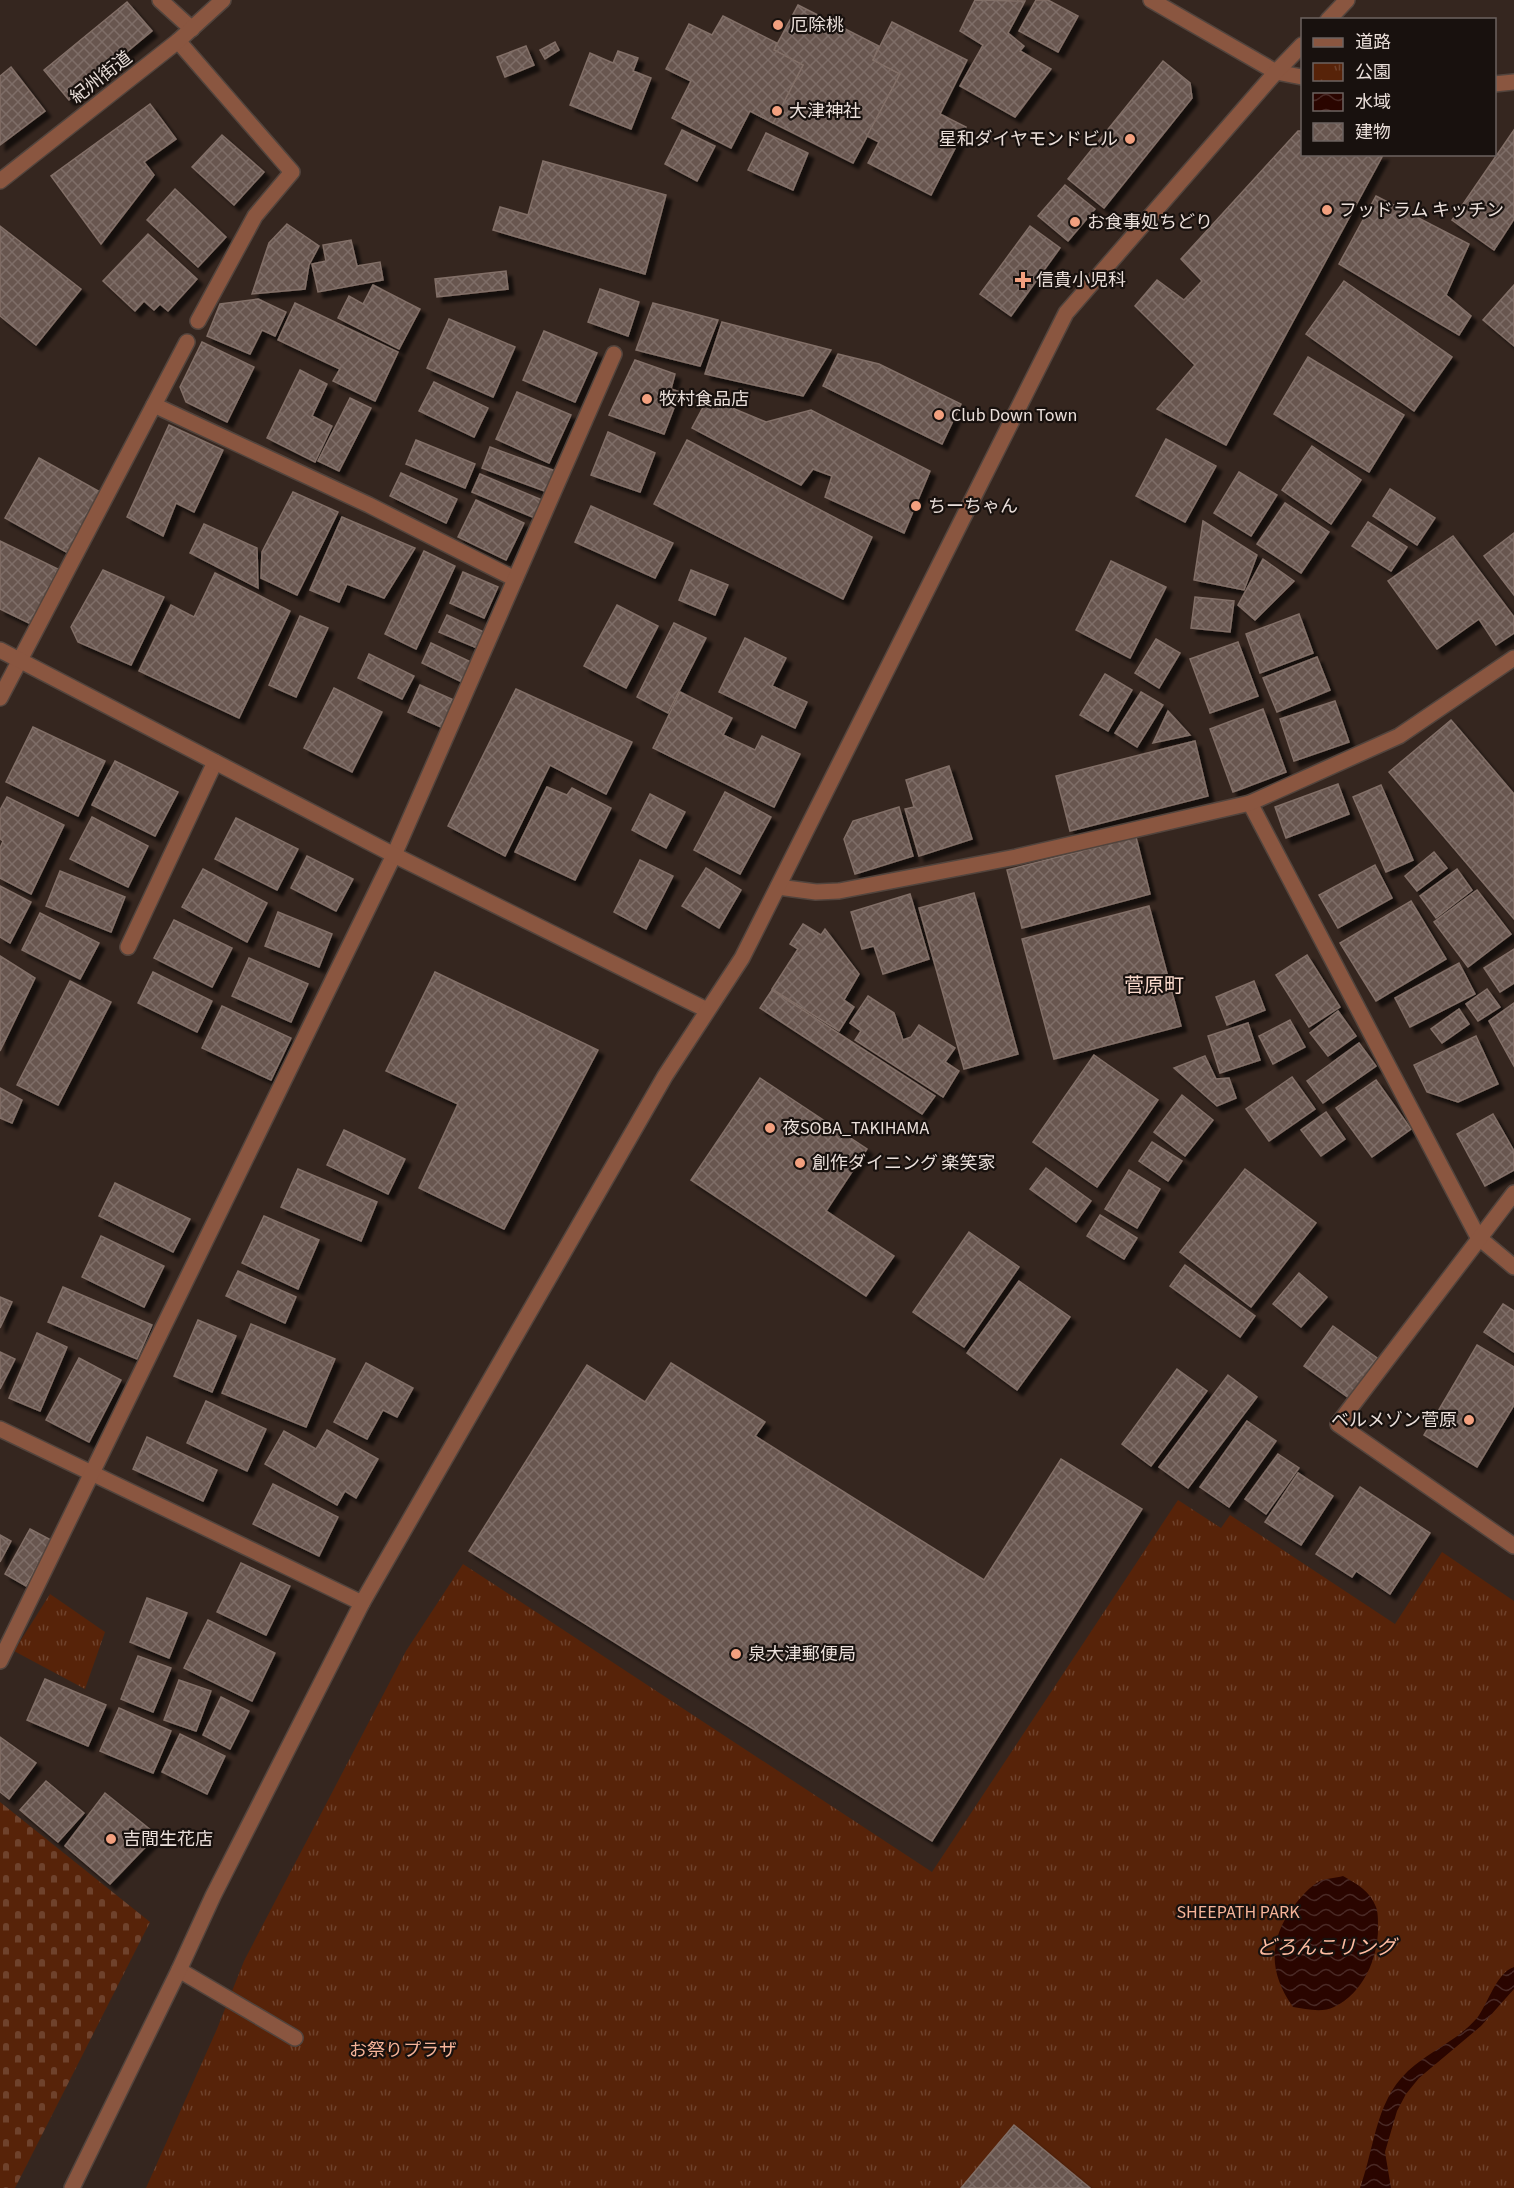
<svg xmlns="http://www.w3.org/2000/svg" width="1514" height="2188" font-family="'Source Sans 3','Noto Sans JP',sans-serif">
  <defs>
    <pattern id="cemetery-stones" width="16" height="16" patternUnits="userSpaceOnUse" patternTransform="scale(1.5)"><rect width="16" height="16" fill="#572309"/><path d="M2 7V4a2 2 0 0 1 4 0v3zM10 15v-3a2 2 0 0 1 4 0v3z" fill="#6f422c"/></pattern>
    <pattern id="park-tufts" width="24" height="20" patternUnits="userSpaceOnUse" patternTransform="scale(1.5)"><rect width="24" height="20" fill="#572309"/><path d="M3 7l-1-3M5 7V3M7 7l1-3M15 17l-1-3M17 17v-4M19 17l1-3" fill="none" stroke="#6f422c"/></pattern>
    <pattern id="water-waves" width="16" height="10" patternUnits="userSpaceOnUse" patternTransform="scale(1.5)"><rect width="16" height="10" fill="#2a0500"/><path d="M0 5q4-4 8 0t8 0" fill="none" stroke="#492925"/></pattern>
    <pattern id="building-cross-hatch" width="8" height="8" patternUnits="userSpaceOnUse" patternTransform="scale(1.5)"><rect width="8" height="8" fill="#68564f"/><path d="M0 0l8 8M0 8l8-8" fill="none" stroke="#7e6e68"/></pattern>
    <filter id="shadow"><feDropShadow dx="5.5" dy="5.5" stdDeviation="1.5" flood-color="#0009"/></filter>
  </defs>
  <rect width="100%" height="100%" fill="#35261f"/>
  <polygon fill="url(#cemetery-stones)" points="0,1802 150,1922 15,2188 0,2188"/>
  <g fill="url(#park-tufts)">
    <polygon points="1178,1500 1221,1528 1230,1515 1395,1624 1442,1552 1514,1601 1514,2188 146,2188 217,2029 244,1961 406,1651 463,1564 932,1872"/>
    <polygon points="50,1594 105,1632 85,1689 14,1651"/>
  </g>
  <g fill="url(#water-waves)">
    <path d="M1343 1876C1357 1884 1370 1891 1376 1907 1378 1912 1378 1920 1378 1925 1379 1956 1364 1993 1334 2007 1322 2013 1306 2009 1293 2007 1269 1973 1268 1941 1293 1907 1300 1898 1310 1886 1320 1881 1327 1878 1336 1878 1343 1876Z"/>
    <path d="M1514 1967V1989L1481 2026 1419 2078 1406 2094 1397 2111 1385 2152 1391 2188H1360C1376 2144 1375 2096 1415 2065 1435 2049 1460 2038 1477 2018 1488 2004 1496 1973 1514 1967Z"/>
  </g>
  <g fill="url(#building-cross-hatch)" stroke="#826f67" stroke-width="1.5" filter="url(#shadow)">
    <polygon points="975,0 1025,1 1008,33 1024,46 1020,51 1051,69 1015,117 960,86 983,45 960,31"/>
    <polygon points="1036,0 1048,0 1078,16 1058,52 1019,31"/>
    <polygon points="127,2 152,31 69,100 44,70"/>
    <polygon points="798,5 879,46 873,60 900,74 853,163 773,123 803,65 774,50"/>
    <polygon points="723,16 777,43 774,50 803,65 773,123 750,111 731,148 672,118 691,81 666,69 689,24 712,35"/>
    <polygon points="892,22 967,60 940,114 966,127 931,195 868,163 879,142 867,136 900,74 873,60"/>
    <polygon points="555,42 559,50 545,59 540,50"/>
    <polygon points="526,46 534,65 505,77 497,57"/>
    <polygon points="618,51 638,58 633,71 651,78 631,129 570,105 590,53 613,63"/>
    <polygon points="1163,61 1190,83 1192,98 1104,208 1068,179"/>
    <polygon points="11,67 45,111 0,145 0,76"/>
    <polygon points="150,104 176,139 144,162 154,175 101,244 51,176"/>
    <polygon points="682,130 715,146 697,181 665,164"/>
    <polygon points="1514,130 1514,219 1494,250 1452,220"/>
    <polygon points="1298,131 1302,131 1302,154 1383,155 1226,445 1157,409 1195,365 1135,306 1157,280 1184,300 1202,281 1181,259"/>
    <polygon points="766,133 808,153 793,190 748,170"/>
    <polygon points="222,135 264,172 234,205 192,167"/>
    <polygon points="543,161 666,195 645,274 493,230 500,207 528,215"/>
    <polygon points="1065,185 1095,209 1068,241 1038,216"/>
    <polygon points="175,189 226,237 198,267 147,220"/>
    <polygon points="1376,196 1469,244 1446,295 1471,316 1459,335 1339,264"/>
    <polygon points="287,224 319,246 309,265 305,289 252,294 269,243"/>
    <polygon points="0,226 81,289 36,345 0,316"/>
    <polygon points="1030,226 1060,248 1011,316 980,294"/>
    <polygon points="148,234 197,279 168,311 160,304 154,310 144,301 135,311 103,281"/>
    <polygon points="351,240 357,266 380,262 383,280 318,292 312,264 326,261 323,245"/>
    <polygon points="506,271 508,289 437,297 435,279"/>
    <polygon points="1344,281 1452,357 1414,411 1306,334"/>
    <polygon points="373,285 420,309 399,349 338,318 349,296 363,304"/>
    <polygon points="1514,285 1514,346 1483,320"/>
    <polygon points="600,289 639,302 628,336 588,322"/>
    <polygon points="258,299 286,312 275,336 262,330 250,354 207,336 220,304"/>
    <polygon points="295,303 398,352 375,401 333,381 340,369 278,340"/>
    <polygon points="653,303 718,320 700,366 636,350"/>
    <polygon points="449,319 515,347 493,397 427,368"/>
    <polygon points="722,322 831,350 803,396 705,374"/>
    <polygon points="544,331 597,353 575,402 523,380"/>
    <polygon points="202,342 254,367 227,422 186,402 180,387"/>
    <polygon points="838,354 879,364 961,404 942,444 823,386"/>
    <polygon points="1308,357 1404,415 1369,472 1274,414"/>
    <polygon points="635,360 675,374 671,389 680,392 664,434 609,415"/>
    <polygon points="300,370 327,384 312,416 332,426 315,462 267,438"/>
    <polygon points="434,382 488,408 474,437 419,411"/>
    <polygon points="517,392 571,415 549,463 496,439"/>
    <polygon points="350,398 371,408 339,471 318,461"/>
    <polygon points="708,398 766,422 811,410 930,471 904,533 825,497 832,476 813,469 801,485 692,428"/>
    <polygon points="169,425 223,450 194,512 176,503 163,536 127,517"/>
    <polygon points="608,432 655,453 640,492 591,475"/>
    <polygon points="1166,439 1216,466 1185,522 1136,496"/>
    <polygon points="416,440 475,464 465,488 406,464"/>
    <polygon points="687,440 872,537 843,599 654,504"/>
    <polygon points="1312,446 1361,480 1331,524 1282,490"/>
    <polygon points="490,447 558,472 550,493 482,468"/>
    <polygon points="39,458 102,493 68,553 5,518"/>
    <polygon points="1239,472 1277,495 1251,536 1214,513"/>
    <polygon points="401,473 457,499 446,523 390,496"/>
    <polygon points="480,474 542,500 535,518 472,492"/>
    <polygon points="1390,489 1435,518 1417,545 1373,516"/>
    <polygon points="293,492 338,512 297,595 261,578 262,552"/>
    <polygon points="476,500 524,523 506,560 458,537"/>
    <polygon points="1285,503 1329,532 1301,573 1257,544"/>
    <polygon points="591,506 673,543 655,578 575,542"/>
    <polygon points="342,517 415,548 384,598 347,584 339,602 310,590"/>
    <polygon points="1203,521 1257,555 1244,590 1194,580"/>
    <polygon points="1368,522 1407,547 1391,571 1352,546"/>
    <polygon points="204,524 257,548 258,588 190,553"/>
    <polygon points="1514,533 1514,595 1484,556"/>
    <polygon points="1453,536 1514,617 1514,633 1496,645 1479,619 1437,649 1388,581"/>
    <polygon points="0,541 58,569 31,624 0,609"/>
    <polygon points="424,551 455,566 416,649 385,634"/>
    <polygon points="1263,559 1294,581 1255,620 1238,605"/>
    <polygon points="1111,561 1166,587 1130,658 1076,630"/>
    <polygon points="103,570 164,597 131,665 78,642 71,627"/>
    <polygon points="691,570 728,585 715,615 679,600"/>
    <polygon points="463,572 498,587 484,618 450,603"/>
    <polygon points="215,573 290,611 239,718 139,671 171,605 194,617"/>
    <polygon points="1195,597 1234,601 1230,632 1191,628"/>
    <polygon points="617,605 658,626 626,688 584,666"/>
    <polygon points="1299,614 1313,653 1260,673 1246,634"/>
    <polygon points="447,615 484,632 477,648 439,632"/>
    <polygon points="300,616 328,628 296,697 269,685"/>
    <polygon points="674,623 706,638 668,713 637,697"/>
    <polygon points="745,638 786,658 772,686 807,702 795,728 719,692"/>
    <polygon points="1156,639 1180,653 1159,688 1135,673"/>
    <polygon points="1238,642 1258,696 1210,713 1190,659"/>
    <polygon points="431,643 471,662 462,682 422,663"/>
    <polygon points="369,654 414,676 402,699 358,678"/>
    <polygon points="1317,657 1330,690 1277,712 1263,678"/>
    <polygon points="1105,674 1132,690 1108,731 1080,715"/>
    <polygon points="420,685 454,700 441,727 408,712"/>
    <polygon points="334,688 382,712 352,772 304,748"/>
    <polygon points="516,689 632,742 606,794 550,765 505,856 448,826"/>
    <polygon points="680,692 732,718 723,735 755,750 762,736 800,754 774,807 653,748"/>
    <polygon points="1141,692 1163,705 1137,747 1115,733"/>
    <polygon points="1335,701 1349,742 1294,761 1280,719"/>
    <polygon points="1263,709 1286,772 1233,792 1210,729"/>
    <polygon points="1168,711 1190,735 1153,743"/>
    <polygon points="1451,720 1514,794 1514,919 1389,772"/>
    <polygon points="33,727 105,761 78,816 6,782"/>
    <polygon points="1195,741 1208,796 1070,831 1056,776"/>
    <polygon points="115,761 178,792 155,836 92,805"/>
    <polygon points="949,766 972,839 919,856 905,809 914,807 906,780"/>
    <polygon points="1338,784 1349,814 1286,838 1275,807"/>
    <polygon points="1381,785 1413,860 1386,872 1353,797"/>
    <polygon points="547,787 567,795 572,788 611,808 575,880 515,852"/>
    <polygon points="725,792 771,817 740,874 694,850"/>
    <polygon points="650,794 685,812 666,848 632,830"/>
    <polygon points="7,797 64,825 31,894 0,878 0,848 3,841 0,839 0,810"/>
    <polygon points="899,807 913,856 855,874 844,839 853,821"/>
    <polygon points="92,817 148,846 128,887 70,859"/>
    <polygon points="236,818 298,849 277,890 215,859"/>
    <polygon points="1136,837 1150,894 1022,928 1007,870"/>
    <polygon points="1434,852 1447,868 1417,891 1405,876"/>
    <polygon points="307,856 353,879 336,911 291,888"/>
    <polygon points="640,860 673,876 646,929 614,912"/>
    <polygon points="1375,865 1392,898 1338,928 1319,895"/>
    <polygon points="706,868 741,890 719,928 682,906"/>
    <polygon points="203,869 267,903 247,942 182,907"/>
    <polygon points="1457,869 1472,890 1436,918 1420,896"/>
    <polygon points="60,871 125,897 111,932 46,906"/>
    <polygon points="0,886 31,902 10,943 0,937"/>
    <polygon points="1477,890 1511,934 1468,967 1434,922"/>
    <polygon points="974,893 1018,1054 964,1069 919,908"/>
    <polygon points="910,894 929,959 883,974 874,946 862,949 851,912"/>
    <polygon points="1411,901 1446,959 1376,1001 1340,943"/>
    <polygon points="1149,906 1181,1026 1054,1059 1022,939"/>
    <polygon points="278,912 332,934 319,967 265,946"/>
    <polygon points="40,913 99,943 80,979 22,950"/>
    <polygon points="174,920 232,948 212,987 154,958"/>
    <polygon points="803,924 821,935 825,929 859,974 844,1000 854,1007 839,1031 772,989 798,949 790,944"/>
    <polygon points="1514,949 1514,983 1500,992 1484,968"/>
    <polygon points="1307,955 1340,1007 1309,1027 1276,975"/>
    <polygon points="0,956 35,978 0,1051"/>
    <polygon points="249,958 308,984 291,1022 232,996"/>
    <polygon points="1459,963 1475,994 1410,1027 1395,998"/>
    <polygon points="153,972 212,1001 197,1032 138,1003"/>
    <polygon points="435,972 598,1050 504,1229 419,1188 458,1104 386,1071"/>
    <polygon points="70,981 111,1002 58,1105 17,1085"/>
    <polygon points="1254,981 1265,1010 1227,1025 1216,997"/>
    <polygon points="1487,989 1500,1007 1478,1021 1466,1004"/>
    <polygon points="772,990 935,1096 922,1114 760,1008"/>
    <polygon points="868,996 894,1013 903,1040 911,1037 919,1025 955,1048 945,1062 959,1071 943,1097 855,1040 861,1031 850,1023"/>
    <polygon points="1514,1003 1514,1066 1489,1021"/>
    <polygon points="222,1006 291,1038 271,1080 202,1048"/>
    <polygon points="1459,1009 1469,1024 1442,1043 1431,1029"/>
    <polygon points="1338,1011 1356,1036 1328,1056 1310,1033"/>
    <polygon points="1290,1020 1305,1047 1273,1064 1259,1036"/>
    <polygon points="1248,1023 1260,1060 1220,1073 1208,1036"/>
    <polygon points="1476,1036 1498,1084 1458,1102 1427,1092 1414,1065"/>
    <polygon points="1359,1043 1376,1066 1323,1103 1307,1081"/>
    <polygon points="1094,1055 1158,1100 1097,1187 1033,1142"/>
    <polygon points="1205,1056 1216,1079 1229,1078 1236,1098 1217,1106 1174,1068"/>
    <polygon points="1292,1077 1315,1109 1269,1141 1246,1109"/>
    <polygon points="760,1078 867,1149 826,1211 894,1256 866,1296 691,1180"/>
    <polygon points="1376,1080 1411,1129 1372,1157 1336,1108"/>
    <polygon points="0,1088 22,1100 12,1123 0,1118"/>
    <polygon points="1182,1095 1213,1120 1185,1156 1154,1132"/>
    <polygon points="1326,1112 1345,1139 1321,1156 1301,1130"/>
    <polygon points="1493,1114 1514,1151 1514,1170 1485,1186 1457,1134"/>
    <polygon points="344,1130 405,1159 388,1194 327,1165"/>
    <polygon points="1152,1142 1182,1161 1168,1181 1139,1161"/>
    <polygon points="1046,1168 1091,1201 1076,1222 1030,1189"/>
    <polygon points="298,1169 377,1202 361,1241 281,1207"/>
    <polygon points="1245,1169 1316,1223 1251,1307 1180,1252"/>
    <polygon points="1129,1170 1160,1189 1137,1228 1105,1209"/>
    <polygon points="115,1183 190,1219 173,1252 99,1216"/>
    <polygon points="1100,1215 1137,1238 1124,1259 1087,1236"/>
    <polygon points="264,1216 319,1240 298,1289 242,1263"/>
    <polygon points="969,1232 1019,1267 964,1347 913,1312"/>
    <polygon points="101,1236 164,1266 144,1307 82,1277"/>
    <polygon points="1185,1265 1255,1316 1240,1337 1170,1286"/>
    <polygon points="238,1271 296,1297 285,1323 226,1296"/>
    <polygon points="1299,1273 1327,1297 1301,1327 1273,1304"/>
    <polygon points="1019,1281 1070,1317 1017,1390 967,1353"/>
    <polygon points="63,1287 152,1325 137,1359 48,1322"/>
    <polygon points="0,1297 12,1302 0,1328"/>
    <polygon points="1503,1304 1514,1311 1514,1352 1484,1332"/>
    <polygon points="198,1320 236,1336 212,1392 174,1376"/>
    <polygon points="251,1324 335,1359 306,1427 222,1393"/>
    <polygon points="1333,1326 1377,1358 1349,1398 1304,1366"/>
    <polygon points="37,1333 67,1347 40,1411 9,1398"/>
    <polygon points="1477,1345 1514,1367 1514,1405 1477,1467 1424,1435"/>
    <polygon points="0,1352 15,1359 0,1389"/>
    <polygon points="79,1358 121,1380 89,1442 46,1420"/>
    <polygon points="366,1363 413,1388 397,1417 383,1410 367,1439 334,1422"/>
    <polygon points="671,1363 765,1422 755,1436 984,1580 1061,1459 1142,1509 932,1841 469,1551 587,1365 645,1402"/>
    <polygon points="1177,1369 1207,1391 1151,1466 1122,1444"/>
    <polygon points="1228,1375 1257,1397 1188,1488 1159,1467"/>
    <polygon points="206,1401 266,1429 247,1471 187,1443"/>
    <polygon points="1247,1421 1276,1441 1229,1507 1200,1487"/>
    <polygon points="327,1430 378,1459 356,1498 345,1491 337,1505 265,1464 284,1431 316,1449"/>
    <polygon points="147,1437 217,1470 203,1501 133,1469"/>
    <polygon points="1278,1454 1299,1468 1266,1514 1245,1499"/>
    <polygon points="1298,1473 1333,1496 1301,1545 1265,1522"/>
    <polygon points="273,1484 338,1517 319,1556 253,1524"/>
    <polygon points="1360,1487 1430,1533 1390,1594 1356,1571 1352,1577 1316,1554"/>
    <polygon points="30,1529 51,1540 26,1586 5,1574"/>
    <polygon points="0,1535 11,1541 0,1562"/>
    <polygon points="241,1563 290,1586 266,1635 217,1612"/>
    <polygon points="147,1598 187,1613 169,1658 130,1642"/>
    <polygon points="208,1620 275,1653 252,1701 184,1668"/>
    <polygon points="138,1656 171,1668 153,1712 121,1699"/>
    <polygon points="45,1679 106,1705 88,1746 27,1720"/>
    <polygon points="179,1680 211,1691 196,1731 164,1720"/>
    <polygon points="221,1697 249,1711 230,1749 203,1735"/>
    <polygon points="119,1708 171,1731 153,1773 100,1751"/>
    <polygon points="180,1734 225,1756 207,1794 162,1772"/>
    <polygon points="0,1737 36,1763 9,1799 0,1792"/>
    <polygon points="46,1781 84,1813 58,1842 20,1810"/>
    <polygon points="105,1793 157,1835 110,1884 65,1846"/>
    <polygon points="1014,2125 1090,2188 961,2188"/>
  </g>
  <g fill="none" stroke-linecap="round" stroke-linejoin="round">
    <g stroke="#52443d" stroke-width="18">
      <polyline id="service" points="179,1970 295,2038"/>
    </g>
    <g stroke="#52443d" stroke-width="18">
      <g id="minor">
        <polyline points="160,0 192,29"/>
        <polyline points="1151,0 1276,72"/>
        <polyline points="178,41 292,172 255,216 198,321"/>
        <polyline points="0,181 178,41 223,0"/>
        <polyline points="154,405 369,505 515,579"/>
        <polyline points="0,698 187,342"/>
        <polyline points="1250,803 1478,1237 1514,1267"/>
        <polyline points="778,887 816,892 839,891 1016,857 1250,803 1399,736 1514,658"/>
        <polyline points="128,947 215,762"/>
        <polyline points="1514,1193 1338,1424 1514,1546"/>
        <polyline points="0,1429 362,1603"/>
        <polyline points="0,1661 394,855 614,354"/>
      </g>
    </g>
    <g stroke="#52443d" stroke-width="18">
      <g id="tertiary">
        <polyline points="1328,20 1347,0"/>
        <polyline points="1276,72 1302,77"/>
        <polyline points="1494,84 1514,82"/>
        <polyline points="0,650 394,855 707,1010"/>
        <polyline points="72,2188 179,1970 213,1896 362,1603 665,1076 742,958 1066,313 1276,72 1302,45"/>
      </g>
    </g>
    <use href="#service" stroke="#8a5640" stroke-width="15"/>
    <use href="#minor" stroke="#8a5640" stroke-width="15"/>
    <use href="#tertiary" stroke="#8a5640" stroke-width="15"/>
  </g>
  <g fill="#f2a07f" stroke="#18110e" stroke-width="2">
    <circle cx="778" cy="25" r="6"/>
    <circle cx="777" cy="111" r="6"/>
    <circle cx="1130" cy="139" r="6"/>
    <circle cx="1327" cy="210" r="6"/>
    <circle cx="1075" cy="222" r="6"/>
    <path d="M1020 271h6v6h6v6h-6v6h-6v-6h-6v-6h6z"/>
    <circle cx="647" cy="399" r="6"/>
    <circle cx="939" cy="415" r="6"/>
    <circle cx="916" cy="506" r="6"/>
    <circle cx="770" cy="1128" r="6"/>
    <circle cx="800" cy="1163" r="6"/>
    <circle cx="1469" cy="1420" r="6"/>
    <circle cx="736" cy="1654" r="6"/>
    <circle cx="111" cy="1839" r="6"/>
  </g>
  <g text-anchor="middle" stroke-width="4.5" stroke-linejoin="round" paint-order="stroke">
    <g font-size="18" fill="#eadfda" stroke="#18110e" text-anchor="start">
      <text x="790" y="31">厄除桃</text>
      <text x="789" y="117">大津神社</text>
      <text x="1118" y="145" text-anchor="end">星和ダイヤモンドビル</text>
      <text x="1339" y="216">フッドラム キッチン</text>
      <text x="1087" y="228">お食事処ちどり</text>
      <text x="1036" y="286">信貴小児科</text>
      <text x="659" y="405">牧村食品店</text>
      <text x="951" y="421">Club Down Town</text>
      <text x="928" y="512">ちーちゃん</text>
      <text x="782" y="1134">夜SOBA_TAKIHAMA</text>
      <text x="812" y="1169">創作ダイニング 楽笑家</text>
      <text x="1457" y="1426" text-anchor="end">ベルメゾン菅原</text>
      <text x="748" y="1660">泉大津郵便局</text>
      <text x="123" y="1845">吉間生花店</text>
    </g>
    <g font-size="18" fill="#eadfda" stroke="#18110e">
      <text transform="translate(101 77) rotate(-38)" y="6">紀州街道</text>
    </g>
    <g font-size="18" fill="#f6b499" stroke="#18110e">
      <text x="1238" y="1918">SHEEPATH PARK</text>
      <text x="403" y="2056">お祭りプラザ</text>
    </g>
    <g font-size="20" fill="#fadacd" stroke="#18110e">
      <text x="1154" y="992">菅原町</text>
    </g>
    <g font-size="20" font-style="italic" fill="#febca1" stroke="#18110e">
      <text x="1326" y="1954">どろんこリング</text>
    </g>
  </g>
  <rect x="1301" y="18" width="195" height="138" fill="#18110e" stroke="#6c6360" stroke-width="1.5"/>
  <rect x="1313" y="38" width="30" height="9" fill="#8a5640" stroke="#6c6360" stroke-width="1.5"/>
  <text x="1355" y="48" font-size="18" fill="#eadfda">道路</text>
  <rect x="1313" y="63" width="30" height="18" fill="url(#park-tufts)" stroke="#6c6360" stroke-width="1.5"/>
  <text x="1355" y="78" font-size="18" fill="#eadfda">公園</text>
  <rect x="1313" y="93" width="30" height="18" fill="url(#water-waves)" stroke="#6c6360" stroke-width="1.5"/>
  <text x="1355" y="108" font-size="18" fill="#eadfda">水域</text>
  <rect x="1313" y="123" width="30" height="18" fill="url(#building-cross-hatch)" stroke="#6c6360" stroke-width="1.5"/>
  <text x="1355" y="138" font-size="18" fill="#eadfda">建物</text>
</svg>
